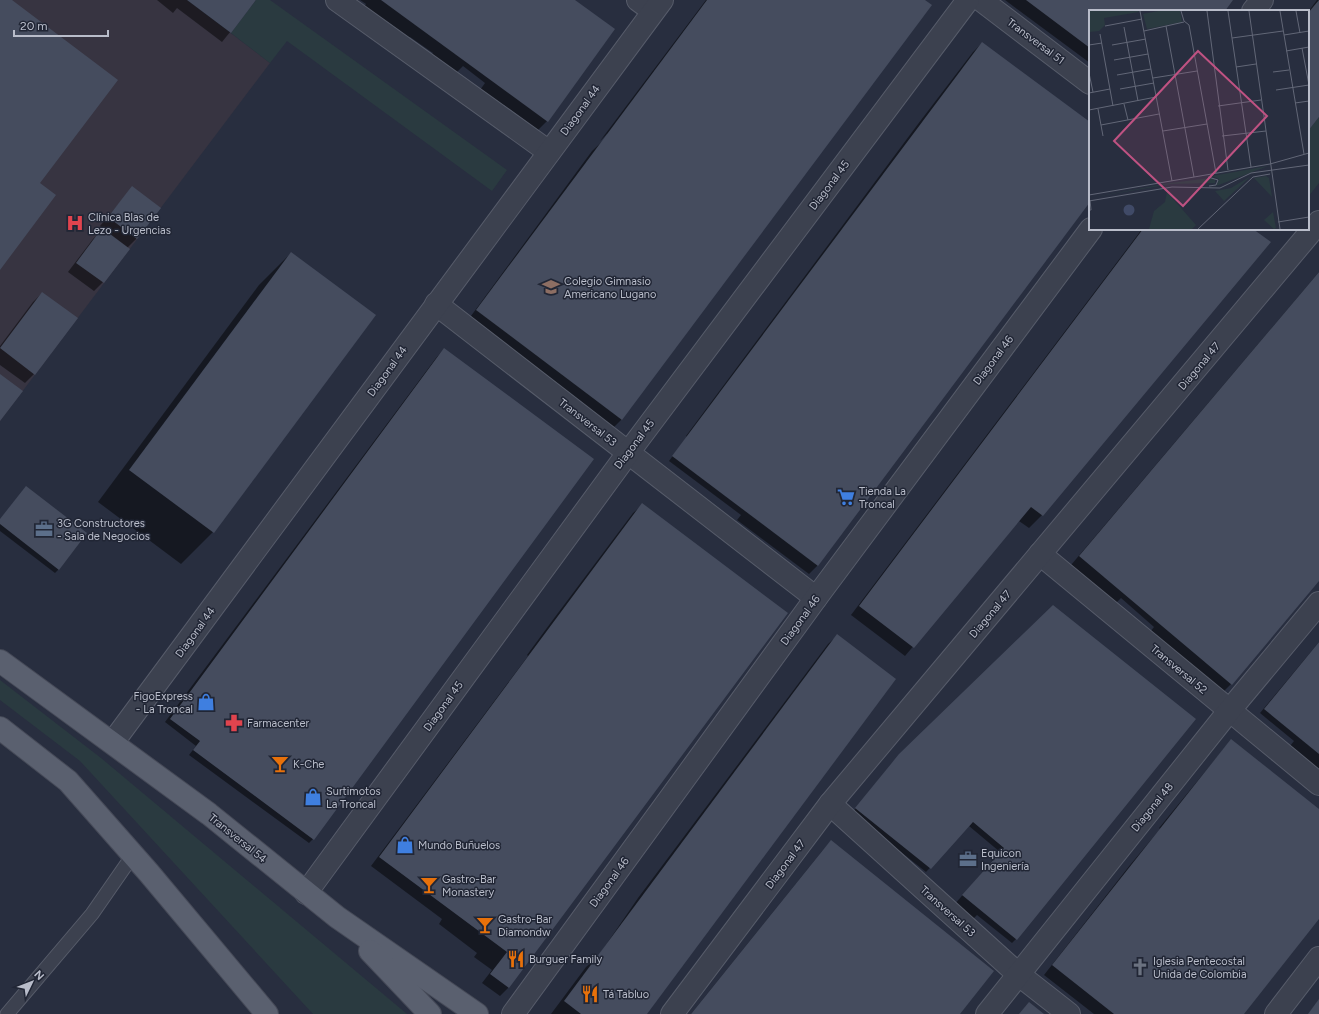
<svg xmlns="http://www.w3.org/2000/svg" width="1319" height="1014" font-family="Figtree,sans-serif">
  <rect width="100%" height="100%" fill="#282e3f"/>
  <polygon fill="#373441" points="0,0 187,0 270,63 0,421"/>
  <g fill="#2a3a40">
    <polygon points="256,0 270,0 507,170 492,191 287,41 270,63 231,33"/>
    <polygon points="1319,117 1319,183 1308,197 1308,131"/>
    <polygon points="0,680 101,758 407,1014 313,1014 80,761 0,700"/>
  </g>
  <g fill="#0007">
    <polygon points="157,0 256,0 222,42 177,8 173,13"/>
    <polygon points="360,0 574,0 547,121 538,130 504,105 496,113 475,97 485,83 463,66 450,79 426,62 433,53 410,37 406,41 363,9 366,4"/>
    <polygon points="706,0 924,0 622,419 613,428 468,320 592,151 609,135 607,134 600,141"/>
    <polygon points="1005,0 1231,0 1223,11 1090,11 1090,63"/>
    <polygon points="1317,0 1319,0 1319,116 1308,130 1308,12"/>
    <polygon points="982,43 1090,124 1090,200 818,565 809,574 737,520 741,515 669,461 687,437 686,436 918,124 973,52"/>
    <polygon points="133,187 137,238 127,248 103,282 94,291 68,272 93,239 103,229 100,226"/>
    <polygon points="1142,229 1252,229 1042,515 1029,528 1019,521 905,656 851,615"/>
    <polygon points="291,253 213,532 181,564 98,502 259,285"/>
    <polygon points="1319,272 1319,579 1231,684 1218,697 1150,632 1154,627 1121,598 1116,603 1071,565"/>
    <polygon points="42,293 76,318 34,374 25,383 0,365 0,346 33,302"/>
    <polygon points="444,349 313,839 309,843 189,755 196,746 165,722 436,358"/>
    <polygon points="642,505 509,987 500,996 482,983 492,970 474,957 477,953 439,924 442,919 371,866 528,656 527,655 552,621 633,513"/>
    <polygon points="0,520 59,569 55,573 0,531"/>
    <polygon points="1053,606 1016,939 1012,943 977,915 972,920 954,905 1000,852 969,826 926,872 852,813 891,764"/>
    <polygon points="837,636 646,1014 551,1014 586,967 599,955 638,898 828,644"/>
    <polygon points="1319,642 1319,770 1290,746 1294,741 1260,713"/>
    <polygon points="1231,740 1319,810 1319,917 1243,1014 1094,1014 1044,975 1130,865 1160,829 1159,828"/>
    <polygon points="831,841 959,1014 691,1014 823,850"/>
  </g>
  <g fill="#454c5e">
    <polygon points="0,0 12,0 118,80 40,183 56,195 0,270"/>
    <polygon points="187,0 256,0 231,33"/>
    <polygon points="381,0 575,0 615,29 548,122"/>
    <polygon points="707,0 925,0 932,5 622,420 476,310"/>
    <polygon points="1026,0 1233,0 1225,11 1090,11 1090,48"/>
    <polygon points="1319,0 1319,117 1308,131 1308,13"/>
    <polygon points="982,42 1090,122 1090,202 818,566 672,456"/>
    <polygon points="132,186 161,208 137,239 108,217"/>
    <polygon points="102,228 130,249 104,283 76,263"/>
    <polygon points="1143,229 1253,229 1271,242 1043,516 1031,507 914,648 859,606"/>
    <polygon points="291,252 376,315 214,533 129,470"/>
    <polygon points="1319,272 1319,581 1232,685 1079,556"/>
    <polygon points="42,292 78,318 35,375 0,348"/>
    <polygon points="444,348 594,459 314,840 193,750 200,741 170,719"/>
    <polygon points="0,374 23,391 0,421"/>
    <polygon points="26,486 87,533 59,570 0,524 0,519"/>
    <polygon points="642,503 788,613 509,988 490,974 507,952 379,857"/>
    <polygon points="1053,605 1196,719 1017,940 962,895 1004,848 973,822 931,869 855,808 899,754"/>
    <polygon points="837,634 896,679 647,1014 581,1014 564,1001"/>
    <polygon points="1319,642 1319,754 1264,709"/>
    <polygon points="1231,739 1319,809 1319,919 1244,1014 1114,1014 1052,965"/>
    <polygon points="831,840 994,971 960,1014 691,1014"/>
    <polygon points="1319,999 1319,1014 1308,1014"/>
    <polygon points="1029,1002 1044,1014 1019,1014"/>
  </g>
  <g fill="none" stroke-linecap="round" stroke-linejoin="round">
    <g stroke="#575c6a" stroke-width="15">
      <polyline id="service" points="7,1014 92,914 133,855"/>
    </g>
    <g stroke="#575c6a" stroke-width="24">
      <g id="minor">
        <polyline points="337,0 549,152"/>
        <polyline points="638,0 653,11"/>
        <polyline points="981,0 1090,83"/>
        <polyline points="1253,11 1262,0"/>
        <polyline points="436,304 816,598"/>
        <polyline points="1040,554 1319,784"/>
        <polyline points="113,742 662,0"/>
        <polyline points="830,804 1018,974 1069,1014"/>
        <polyline points="306,893 628,453 968,0"/>
        <polyline points="513,1014 816,598 1091,229"/>
        <polyline points="672,1014 830,804 1319,222"/>
        <polyline points="987,1014 1229,711 1319,603"/>
        <polyline points="1276,1014 1319,958"/>
      </g>
    </g>
    <g stroke="#464a58" stroke-width="24">
      <g id="primary">
        <polyline points="0,661 209,814 337,917 477,1014"/>
        <polyline points="0,728 68,781 149,873 267,1014"/>
        <polyline points="370,951 430,1014"/>
      </g>
    </g>
    <use href="#service" stroke="#3c414f" stroke-width="13"/>
    <use href="#minor" stroke="#3c414f" stroke-width="22"/>
    <use href="#primary" stroke="#5a606f" stroke-width="22"/>
  </g>
  <defs>
    <g id="hospital-bare" transform="scale(1.38)"><path d="M-5-5h3v3.5h4V-5h3V5h-3V1.5h-4V5h-3Z" fill="#e0444e" stroke="#212635" stroke-width="2.5" paint-order="stroke"/></g>
    <g id="school-bare" transform="scale(1.38)"><path d="M0-5L7-2L0 1L-7-2ZM-4 1L0 2.5L4 1V4Q0 6-4 4Z" fill="#8d6e63" stroke="#212635" stroke-width="2.5" paint-order="stroke"/></g>
    <g id="supermarket-bare" transform="scale(1.38)"><path d="M-6-5.5h2.5l.6 2H6L4.5 2H-2.5L-4.4-4H-6ZM-1.5 3.2a1.3 1.3 0 1 0 .1 0ZM3 3.2a1.3 1.3 0 1 0 .1 0Z" fill="#3f7fe0" stroke="#212635" stroke-width="2.5" paint-order="stroke"/></g>
    <g id="office-bare" transform="scale(1.38)"><path d="M-6-3h4V-5.5h4V-3h4V5H-6ZM-1-4.5V-3h2v-1.5ZM-6 0V1H6V0Z" fill="#5c6f8a" stroke="#212635" stroke-width="2.5" paint-order="stroke"/></g>
    <g id="shop-bare" transform="scale(1.38)"><path d="M-5-2.5h2.3a2.7 3.5 0 0 1 5.4 0H5L5.5 6h-11ZM-1.5-2.5h3a1.5 2.3 0 0 0-3 0Z" fill="#3f7fe0" stroke="#212635" stroke-width="2.5" paint-order="stroke"/></g>
    <g id="pharmacy-bare" transform="scale(1.38)"><path d="M-2-6h4v4h4v4h-4v4h-4v-4h-4v-4h4Z" fill="#e0444e" stroke="#212635" stroke-width="2.5" paint-order="stroke"/></g>
    <g id="bar-bare" transform="scale(1.38)"><path d="M-6-5H6L.8 .8V4.5H3.5V6h-7V4.5H-.8V.8Z" fill="#e8710a" stroke="#212635" stroke-width="2.5" paint-order="stroke"/></g>
    <g id="restaurant-bare" transform="scale(1.38)"><path d="M-5-6h1v4h1v-4h1v4h1v-4h1v5L-1.5 .5V6h-2V.5L-5-1ZM5-6V6H3V1.5H1.5Q1.5-4 5-6Z" fill="#e8710a" stroke="#212635" stroke-width="2.5" paint-order="stroke"/></g>
    <g id="church-bare" transform="scale(1.38)"><path d="M-1.2-6h2.4v3.5h3.3v2.4h-3.3V6h-2.4V-.1h-3.3v-2.4h3.3Z" fill="#6b7280" stroke="#212635" stroke-width="2.5" paint-order="stroke"/></g>
  </defs>
  <g fill-rule="evenodd">
    <use href="#hospital-bare" x="75" y="223"/>
    <use href="#school-bare" x="551" y="287"/>
    <use href="#supermarket-bare" x="846" y="497"/>
    <use href="#office-bare" x="44" y="529"/>
    <use href="#shop-bare" x="206" y="702"/>
    <use href="#pharmacy-bare" x="234" y="723"/>
    <use href="#bar-bare" x="280" y="764"/>
    <use href="#shop-bare" x="313" y="797"/>
    <use href="#shop-bare" x="405" y="845"/>
    <use href="#office-bare" x="968" y="859"/>
    <use href="#bar-bare" x="429" y="885"/>
    <use href="#bar-bare" x="485" y="925"/>
    <use href="#restaurant-bare" x="516" y="959"/>
    <use href="#church-bare" x="1140" y="967"/>
    <use href="#restaurant-bare" x="590" y="994"/>
  </g>
  <g text-anchor="middle" stroke-width="3" stroke-linejoin="round" paint-order="stroke">
    <g font-size="11" fill="#b9bdca" stroke="#212635">
      <text transform="translate(1036 41) rotate(37)" y="4">Transversal 51</text>
      <text transform="translate(580 110) rotate(-54)" y="4">Diagonal 44</text>
      <text transform="translate(829 185) rotate(-53)" y="4">Diagonal 45</text>
      <text transform="translate(993 360) rotate(-53)" y="4">Diagonal 46</text>
      <text transform="translate(1199 366) rotate(-50)" y="4">Diagonal 47</text>
      <text transform="translate(387 371) rotate(-54)" y="4">Diagonal 44</text>
      <text transform="translate(588 422) rotate(38)" y="4">Transversal 53</text>
      <text transform="translate(634 444) rotate(-53)" y="4">Diagonal 45</text>
      <text transform="translate(990 614) rotate(-50)" y="4">Diagonal 47</text>
      <text transform="translate(800 620) rotate(-54)" y="4">Diagonal 46</text>
      <text transform="translate(195 632) rotate(-54)" y="4">Diagonal 44</text>
      <text transform="translate(1179 669) rotate(40)" y="4">Transversal 52</text>
      <text transform="translate(443 706) rotate(-54)" y="4">Diagonal 45</text>
      <text transform="translate(1152 807) rotate(-51)" y="4">Diagonal 48</text>
      <text transform="translate(238 838) rotate(39)" y="4">Transversal 54</text>
      <text transform="translate(785 864) rotate(-53)" y="4">Diagonal 47</text>
      <text transform="translate(609 882) rotate(-54)" y="4">Diagonal 46</text>
      <text transform="translate(948 911) rotate(42)" y="4">Transversal 53</text>
    </g>
    <g font-size="11" fill="#b9bdca" stroke="#212635" text-anchor="start">
      <text x="88" y="221">Clínica Blas de<tspan x="88" dy="13">Lezo - Urgencias</tspan></text>
      <text x="564" y="285">Colegio Gimnasio<tspan x="564" dy="13">Americano Lugano</tspan></text>
      <text x="859" y="495">Tienda La<tspan x="859" dy="13">Troncal</tspan></text>
      <text x="57" y="527">3G Constructores<tspan x="57" dy="13">- Sala de Negocios</tspan></text>
      <text x="193" y="700" text-anchor="end">FigoExpress<tspan x="193" dy="13">- La Troncal</tspan></text>
      <text x="247" y="727">Farmacenter</text>
      <text x="293" y="768">K-Che</text>
      <text x="326" y="795">Surtimotos<tspan x="326" dy="13">La Troncal</tspan></text>
      <text x="418" y="849">Mundo Buñuelos</text>
      <text x="981" y="857">Equicon<tspan x="981" dy="13">Ingeniería</tspan></text>
      <text x="442" y="883">Gastro-Bar<tspan x="442" dy="13">Monastery</tspan></text>
      <text x="498" y="923">Gastro-Bar<tspan x="498" dy="13">Diamondw</tspan></text>
      <text x="529" y="963">Burguer Family</text>
      <text x="1153" y="965">Iglesia Pentecostal<tspan x="1153" dy="13">Unida de Colombia</tspan></text>
      <text x="603" y="998">Tá Tabluo</text>
    </g>
  </g>
  <g transform="translate(1089 10)">
    <rect width="220" height="220" fill="#282e3f"/>
    <path d="M0 1H49L50 2 15 8 16 15 10 21 0 22ZM69 1H91L93 12 58 19 54 4ZM179 156 127 176 130 169 123 166ZM162 166 135 191 126 181 142 178ZM177 166 180 168 183 187 165 168ZM121 168 126 169V173L82 174 0 188 81 173ZM78 182 107 215 103 219H60L65 201 76 192ZM184 202 187 218 185 219 175 210Z" fill="#2a3a40"/>
    <path d="M34.5 200a5.5 5.5 0 1 1 11 0a5.5 5.5 0 1 1-11 0Z" fill="#404a67"/>
    <path fill="none" stroke="#626777" stroke-width="1" d="M51 1 83 171M92 1 95 11 100 15 127 163M118 1 139 160M139 1 162 157M160 1 191 219M191 1 215 144M207 1 211 23M16 16 53 9M77 16 105 167M35 17 49 91M55 21 95 12M11 24 24 96M195 25 220 21M143 28 194 21M0 35 13 33M23 35 57 29M213 38 220 75M197 41 220 37M25 50 59 44M147 57 167 54M184 62 200 60M0 63 4 82M28 65 62 59M64 68 108 61M31 79 65 73M187 80 220 75M0 83 21 79M206 93 220 91M35 94 39 110M129 96 172 90M9 99 14 126M0 100 67 87M12 115 70 104M74 121 118 114M133 126 177 121M119 167 129 170 127 175 120 176M0 185 181 154 220 143M0 191 83 177 131 178 162 163 220 155M0 200H2L1 190M189 212 220 207M109 219 164 167 181 164"/>
    <path fill="#bf5282" fill-opacity="0.15" stroke="#bf5282" stroke-width="2" d="M109 41 178 106 94 196 25 131Z"/>
    <rect width="220" height="220" fill="none" stroke="#b9bdca" stroke-width="2"/>
  </g>
  <g transform="translate(32 982) rotate(47)" stroke="#212635" stroke-width="3" paint-order="stroke">
  <path d="M0-3L7 15L0 10L-7 15Z" fill="#b9bdca"/>
  <text y="-6" font-size="11" font-weight="bold" text-anchor="middle" fill="#b9bdca">N</text>
  </g>
  <path d="M14 30v6h94v-6" fill="none" stroke="#b9bdca" stroke-width="2"/>
  <text x="20" y="30" font-size="12" fill="#b9bdca" stroke="#212635" stroke-width="3" paint-order="stroke">20 m</text>
</svg>
